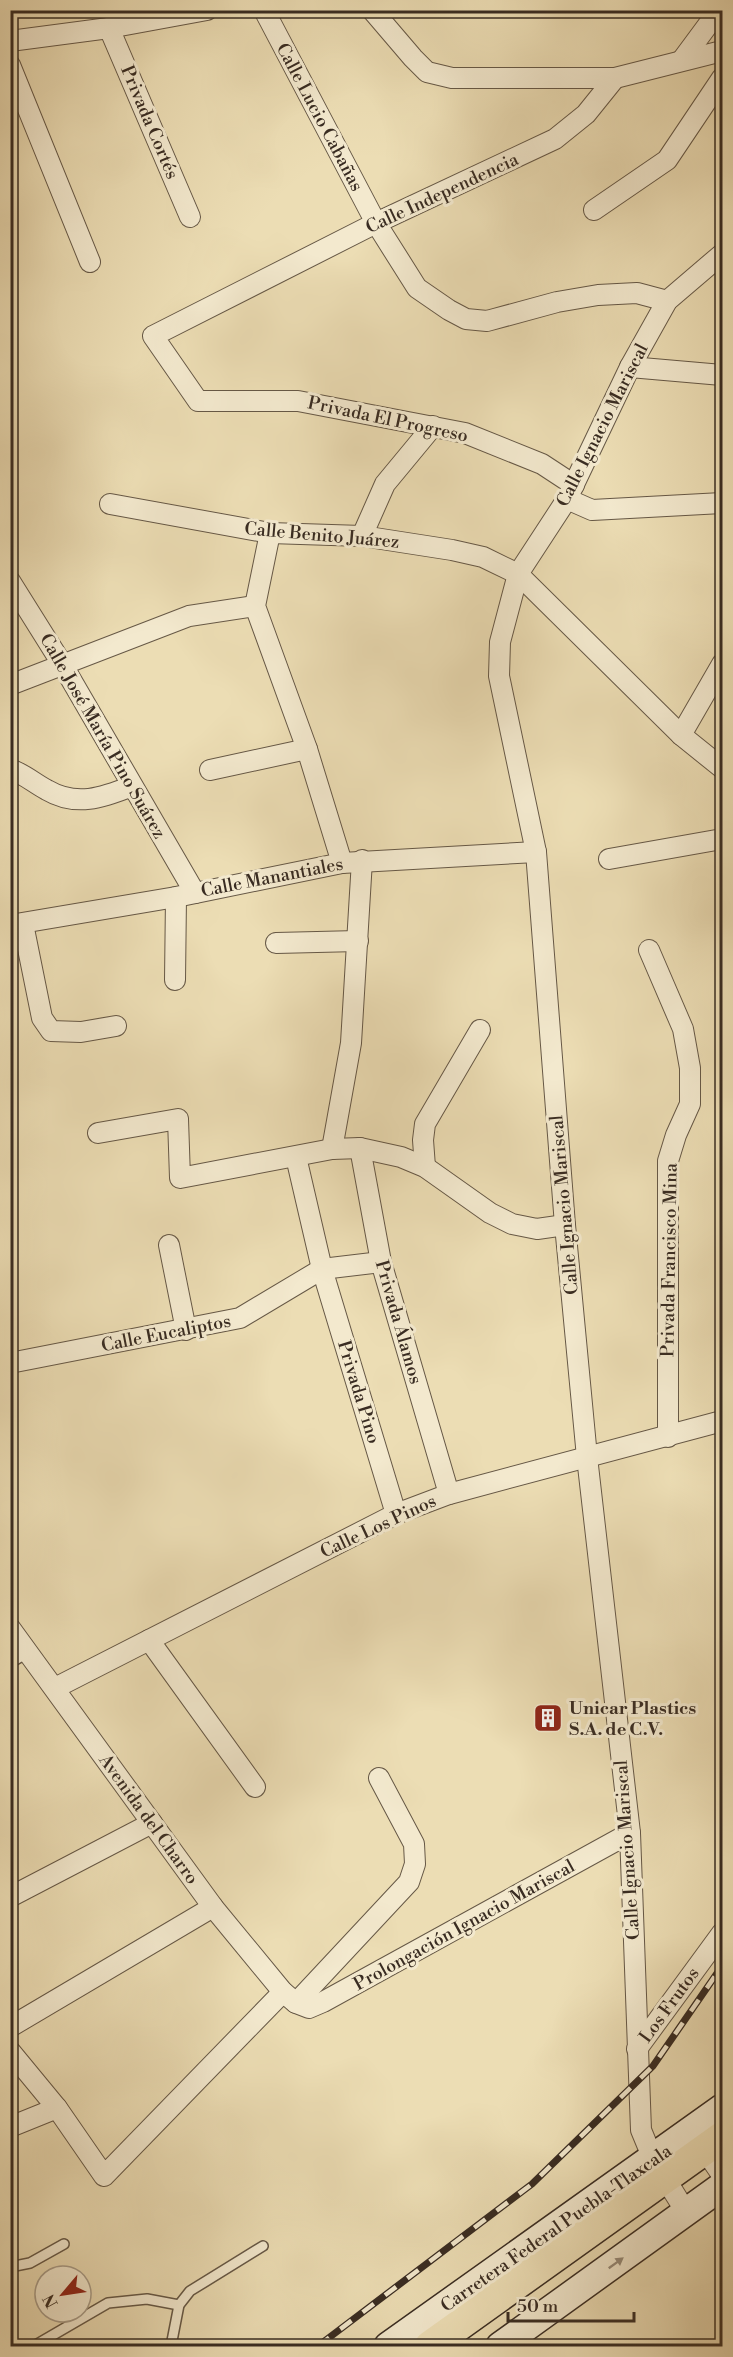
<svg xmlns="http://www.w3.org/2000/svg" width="733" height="2357" font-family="'Libre Bodoni',serif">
  <rect width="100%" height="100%" fill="#ecddb4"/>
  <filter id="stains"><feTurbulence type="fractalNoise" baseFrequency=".00333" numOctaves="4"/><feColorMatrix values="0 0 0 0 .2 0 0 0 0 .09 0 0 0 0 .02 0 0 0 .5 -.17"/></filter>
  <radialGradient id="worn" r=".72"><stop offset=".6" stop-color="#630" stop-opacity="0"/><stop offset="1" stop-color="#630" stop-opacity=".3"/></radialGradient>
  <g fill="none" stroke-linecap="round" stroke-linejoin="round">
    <g stroke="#665846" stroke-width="12">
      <g id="lane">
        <polyline points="10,1663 29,1652"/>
        <polyline points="10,2267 30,2263 64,2244"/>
        <polyline points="34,2346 108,2303 147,2299 179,2305"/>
        <polyline points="171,2346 179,2305 190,2291 263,2246"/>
      </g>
    </g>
    <g stroke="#665846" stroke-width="22">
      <g id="street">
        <polyline points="264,10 376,223 417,288 449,310 466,319 487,321 557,302 598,295 637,293 667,301"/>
        <polyline points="372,10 413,58 427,72 452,78 615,78 722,51"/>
        <polyline points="109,28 190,217"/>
        <polyline points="10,41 109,28 207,10"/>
        <polyline points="682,60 719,10"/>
        <polyline points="10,65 90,262"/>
        <polyline points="594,210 667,160 722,78"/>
        <polyline points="630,367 722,375"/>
        <polyline points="574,485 542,464 465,433 298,401 198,401 153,336 376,223 555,139 586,114 615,78"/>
        <polyline points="567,499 592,510 722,503"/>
        <polyline points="110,504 270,533 362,536 452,550 483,557 518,574 681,735 722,768"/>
        <polyline points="270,533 255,606 307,749 342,863"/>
        <polyline points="362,536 385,484 433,426"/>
        <polyline points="10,581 62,664 195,893"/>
        <polyline points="10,685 189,616 255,606"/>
        <polyline points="681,735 722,664"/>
        <path d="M10 769C24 774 34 783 47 790 76 807 102 798 132 786"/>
        <polyline points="210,770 307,749"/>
        <polyline points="609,859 722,839"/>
        <polyline points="23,924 42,1018 51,1031 81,1032 116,1026"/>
        <polyline points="10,925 176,897 342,863 536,852"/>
        <polyline points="276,943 358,941"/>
        <polyline points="649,950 683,1029 690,1068 690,1104 676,1135 668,1161 668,1437"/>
        <polyline points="175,980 176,897"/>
        <polyline points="98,1133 178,1119 180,1178 332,1149 360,1148 401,1157 425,1167 490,1213 512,1224 537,1229 565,1225"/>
        <polyline points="360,1148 381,1262 449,1494"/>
        <polyline points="332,1149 351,1043 362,860"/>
        <polyline points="296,1157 322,1269 396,1514"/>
        <polyline points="425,1167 423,1140 425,1124 480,1030"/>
        <polyline points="169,1245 186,1330"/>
        <polyline points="10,1363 240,1318 322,1269 381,1262"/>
        <polyline points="10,1628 213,1907 283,1992 296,2003 309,2008 323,2002 630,1833"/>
        <polyline points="149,1640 255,1787"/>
        <polyline points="55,1688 396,1514 449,1494 722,1421"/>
        <polyline points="10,1897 152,1823"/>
        <polyline points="296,2003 409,1882 415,1864 414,1844 379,1778"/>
        <polyline points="10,2027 213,1907"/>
        <polyline points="637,2049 722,1933"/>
        <polyline points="10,2051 57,2108 104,2176 283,1992"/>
        <polyline points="10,2127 57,2108"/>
        <polyline points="698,2140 722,2175"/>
        <polyline points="686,2212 653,2159 641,2130 630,1833 587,1457 565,1225 536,852 499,676 500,642 518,574 567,499 630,367 667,301 722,254"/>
      </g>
    </g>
    <g stroke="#392c22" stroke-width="30">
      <g id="secondary">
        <polyline points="388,2346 722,2108"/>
        <polyline points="500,2346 722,2186"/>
      </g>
    </g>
    <g stroke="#392c22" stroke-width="33">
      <polyline id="primary" points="430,2346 722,2137"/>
    </g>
    <use href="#lane" stroke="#f3e9ce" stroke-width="9"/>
    <use href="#street" stroke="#f3e9ce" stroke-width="20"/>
    <use href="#secondary" stroke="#f3e9ce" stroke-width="27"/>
    <use href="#primary" stroke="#ecddb4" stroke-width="30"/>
    <g stroke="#392c22" stroke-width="7">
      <polyline id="rail" points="318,2346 532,2184 653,2066 722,1966"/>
    </g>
    <use href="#rail" stroke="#f3e9ce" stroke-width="4.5" stroke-dasharray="14" stroke-linecap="butt"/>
  </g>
  <defs><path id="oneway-solid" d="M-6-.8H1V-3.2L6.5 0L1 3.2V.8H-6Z" transform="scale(1.5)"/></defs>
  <use fill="#968a78" href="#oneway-solid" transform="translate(616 2263) rotate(-36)"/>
  <defs>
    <g id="building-square" transform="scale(1.5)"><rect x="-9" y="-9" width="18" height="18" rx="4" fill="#8f2418" stroke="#f3e9ce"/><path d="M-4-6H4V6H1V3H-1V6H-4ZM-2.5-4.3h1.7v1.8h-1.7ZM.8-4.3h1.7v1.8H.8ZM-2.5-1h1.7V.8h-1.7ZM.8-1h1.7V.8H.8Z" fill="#fff"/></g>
  </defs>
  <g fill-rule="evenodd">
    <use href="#building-square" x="548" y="1718"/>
  </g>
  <g text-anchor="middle" stroke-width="6" stroke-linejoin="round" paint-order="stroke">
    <g font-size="18" fill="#392c22" stroke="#f3e9ce">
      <text transform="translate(320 117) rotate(62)" y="6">Calle Lucio Cabañas</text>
      <text transform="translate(150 122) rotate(67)" y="6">Privada Cortés</text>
      <text transform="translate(442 193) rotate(-25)" y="6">Calle Independencia</text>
      <text transform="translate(388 419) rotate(12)" y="6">Privada El Progreso</text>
      <text transform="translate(602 425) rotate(-63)" y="6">Calle Ignacio Mariscal</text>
      <text transform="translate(322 535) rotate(5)" y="6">Calle Benito Juárez</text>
      <text transform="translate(103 736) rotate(60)" y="6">Calle José María Pino Suárez</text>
      <text transform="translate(272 877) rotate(-11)" y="6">Calle Manantiales</text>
      <text transform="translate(564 1205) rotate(-95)" y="6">Calle Ignacio Mariscal</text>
      <text transform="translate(669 1260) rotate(-89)" y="6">Privada Francisco Mina</text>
      <text transform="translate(399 1322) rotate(74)" y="6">Privada Álamos</text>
      <text transform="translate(166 1333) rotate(-11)" y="6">Calle Eucaliptos</text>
      <text transform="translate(359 1392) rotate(73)" y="6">Privada Pino</text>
      <text transform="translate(378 1526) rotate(-25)" y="6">Calle Los Pinos</text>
      <text transform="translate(149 1819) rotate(54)" y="6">Avenida del Charro</text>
      <text transform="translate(627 1850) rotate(-94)" y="6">Calle Ignacio Mariscal</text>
      <text transform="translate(464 1925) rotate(-29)" y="6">Prolongación Ignacio Mariscal</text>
      <text transform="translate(669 2005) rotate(-54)" y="6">Los Frutos</text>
      <text transform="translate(556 2228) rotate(-35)" y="6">Carretera Federal Puebla-Tlaxcala</text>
    </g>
    <g font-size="18" font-weight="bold" fill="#392c22" stroke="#f3e9ce" text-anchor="start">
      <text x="569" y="1714">Unicar Plastics<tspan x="569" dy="21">S.A. de C.V.</tspan></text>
    </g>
  </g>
  <rect width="733" height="2357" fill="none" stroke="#ecddb4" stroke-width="36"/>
  <rect x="12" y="12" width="709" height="2333" fill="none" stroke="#392c22" stroke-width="3"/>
  <rect x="18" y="18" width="697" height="2321" fill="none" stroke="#392c22" stroke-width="1.5"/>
  <g transform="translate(63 2294) rotate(241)"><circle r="28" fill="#f3e9ce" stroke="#a99d89" stroke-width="1.5"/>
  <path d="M0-4.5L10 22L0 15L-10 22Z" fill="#8f2418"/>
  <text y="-9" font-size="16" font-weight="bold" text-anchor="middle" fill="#392c22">N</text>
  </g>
  <path d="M508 2312v9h126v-9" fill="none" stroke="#392c22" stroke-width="3"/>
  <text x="517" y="2312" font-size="18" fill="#392c22" stroke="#f3e9ce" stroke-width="4.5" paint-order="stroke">50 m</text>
  <rect width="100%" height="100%" filter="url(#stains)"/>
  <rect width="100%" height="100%" fill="url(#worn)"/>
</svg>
